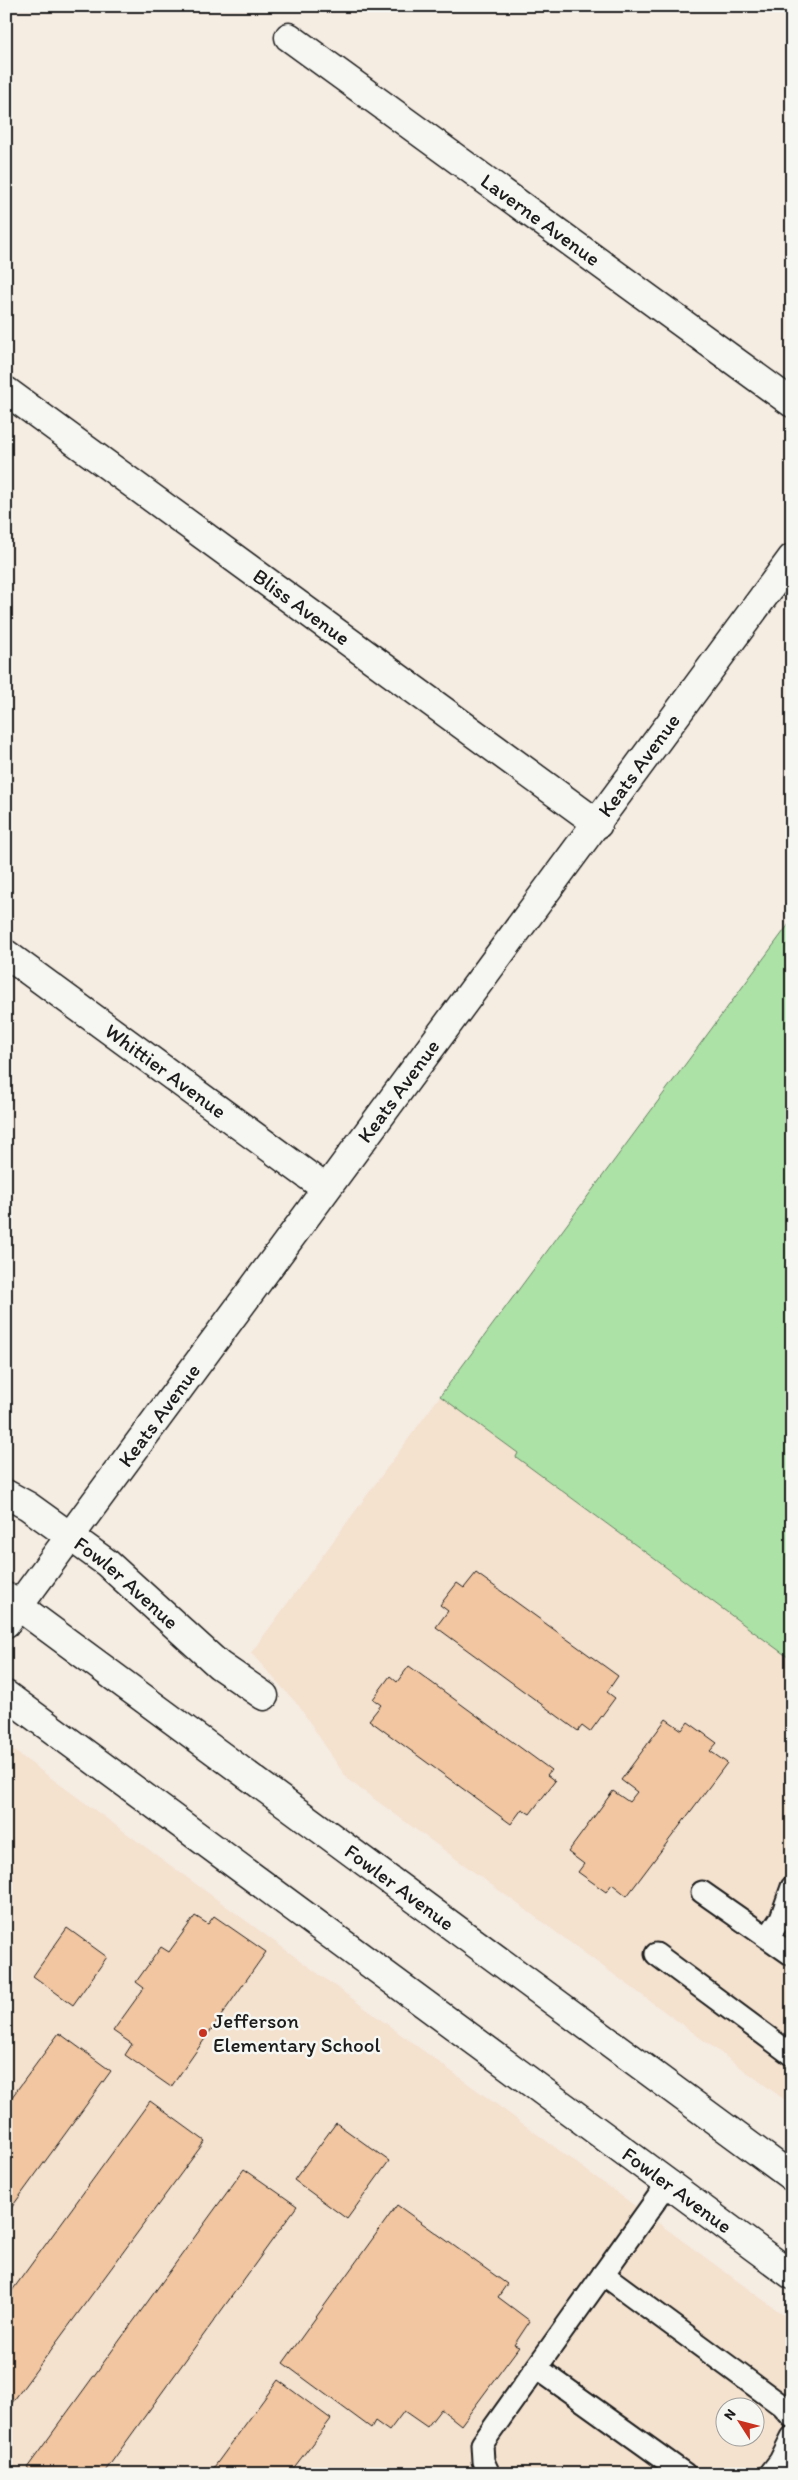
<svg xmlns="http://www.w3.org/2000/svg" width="798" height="2480" font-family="Itim,sans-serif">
  <rect width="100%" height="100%" fill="#f5ece2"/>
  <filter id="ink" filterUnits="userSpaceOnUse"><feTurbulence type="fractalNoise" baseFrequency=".02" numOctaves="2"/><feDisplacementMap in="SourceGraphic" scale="10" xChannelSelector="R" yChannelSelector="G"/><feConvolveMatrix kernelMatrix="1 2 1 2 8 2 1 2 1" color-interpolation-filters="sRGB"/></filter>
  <g filter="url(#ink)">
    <g fill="#f4e1ce" fill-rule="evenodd">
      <polygon points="440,1396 518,1453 516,1457 792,1660 792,2105 347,1779 299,1706 251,1653"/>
      <path d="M6 1745 792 2321V2474H6ZM726 2408H756V2438H726Z"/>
    </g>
    <polygon fill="#ace2a6" stroke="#647f61" points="792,920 792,1660 516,1457 518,1453 440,1396"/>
    <g fill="#f1c6a1" stroke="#1c1c1c">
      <polygon points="476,1573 618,1676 607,1692 615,1698 590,1732 582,1726 578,1731 436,1627 448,1611 440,1605 457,1583 464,1588"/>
      <polygon points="409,1666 551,1770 547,1775 555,1781 530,1814 522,1809 511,1824 369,1720 381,1705 373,1699 390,1676 397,1682"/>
      <polygon points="666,1719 682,1730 688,1722 717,1743 710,1751 727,1763 627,1896 612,1884 606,1892 578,1872 584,1864 568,1852 613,1791 629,1802 637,1792 621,1780"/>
      <polygon points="195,1916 208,1924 214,1916 266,1952 171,2087 125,2055 132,2044 113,2031 144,1988 136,1982 161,1947 169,1952"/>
      <polygon points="67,1928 107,1957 73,2005 33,1976"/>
      <polygon points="59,2033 111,2071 6,2215 6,2105"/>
      <polygon points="150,2101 205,2141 6,2411 6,2299"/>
      <polygon points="336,2123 389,2161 347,2219 294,2180"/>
      <polygon points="244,2169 297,2206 103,2474 36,2474 27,2468"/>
      <polygon points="397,2205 507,2284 498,2297 530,2321 514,2345 519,2347 461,2425 441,2409 427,2427 404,2411 389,2431 375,2421 371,2428 283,2363"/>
      <polygon points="278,2380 331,2419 289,2474 209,2474"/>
    </g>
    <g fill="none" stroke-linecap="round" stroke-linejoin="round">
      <g stroke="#1c1c1c" stroke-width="25">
        <g id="service">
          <polyline points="702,1892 792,1955"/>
          <polyline points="768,1937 781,1918 792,1887"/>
          <polyline points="656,1954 792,2055"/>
          <polyline points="603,2274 781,2405 792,2417"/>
          <polyline points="537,2368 685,2474"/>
          <polyline points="489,2474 483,2461 482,2444 668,2183"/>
          <polyline points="770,2474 780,2461 792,2437"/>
        </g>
      </g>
      <g stroke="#1c1c1c" stroke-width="31">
        <g id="minor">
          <path id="s1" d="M289 37 792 403"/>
          <path id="s2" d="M6 391 598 824"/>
          <path id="s3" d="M6 954 325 1188"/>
          <path id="s4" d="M6 1494 28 1506 107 1563 219 1665 264 1696"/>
          <path id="s5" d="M6 1623 792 558"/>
        </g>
      </g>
      <g stroke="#1c1c1c" stroke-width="31">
        <g id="secondary">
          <path id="s6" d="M6 1597 792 2177"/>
          <path id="s7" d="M6 1695 792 2275"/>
        </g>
      </g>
      <use href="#service" stroke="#f6f6f2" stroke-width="21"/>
      <use href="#minor" stroke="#f6f6f2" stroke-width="28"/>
      <use href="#secondary" stroke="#f6f6f2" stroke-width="28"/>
    </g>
  </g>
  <circle fill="#c8321e" stroke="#f6f6f2" stroke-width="2" cx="203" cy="2033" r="5"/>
  <g text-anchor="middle" stroke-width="5" stroke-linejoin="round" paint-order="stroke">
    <g font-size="21" fill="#1c1c1c" stroke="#f6f6f2">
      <text dy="7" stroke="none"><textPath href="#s1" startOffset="311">Laverne Avenue</textPath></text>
      <text dy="7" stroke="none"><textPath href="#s2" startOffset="366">Bliss Avenue</textPath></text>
      <text dy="7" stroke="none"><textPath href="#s5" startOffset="1066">Keats Avenue</textPath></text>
      <text dy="7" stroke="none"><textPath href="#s3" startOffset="198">Whittier Avenue</textPath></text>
      <text dy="7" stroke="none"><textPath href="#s5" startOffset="661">Keats Avenue</textPath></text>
      <text dy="7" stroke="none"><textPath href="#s5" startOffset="258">Keats Avenue</textPath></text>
      <text dy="7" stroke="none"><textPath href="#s4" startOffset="150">Fowler Avenue</textPath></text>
      <text dy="7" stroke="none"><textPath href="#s6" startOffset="489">Fowler Avenue</textPath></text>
      <text dy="7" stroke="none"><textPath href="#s7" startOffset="834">Fowler Avenue</textPath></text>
    </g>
    <g font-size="21" fill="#1c1c1c" stroke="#f6f6f2" text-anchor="start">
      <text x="213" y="2028">Jefferson<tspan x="213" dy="24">Elementary School</tspan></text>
    </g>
  </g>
  <rect width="798" height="2480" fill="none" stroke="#f6f6f2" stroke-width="25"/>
  <rect x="12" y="12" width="773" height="2455" fill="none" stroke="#1c1c1c" stroke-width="2" filter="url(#ink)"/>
  <g transform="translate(740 2422) rotate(306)"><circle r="24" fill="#f6f6f2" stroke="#9f9f9c"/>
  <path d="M0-4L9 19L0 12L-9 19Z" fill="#c8321e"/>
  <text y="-8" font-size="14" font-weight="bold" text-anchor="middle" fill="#1c1c1c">N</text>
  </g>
</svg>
